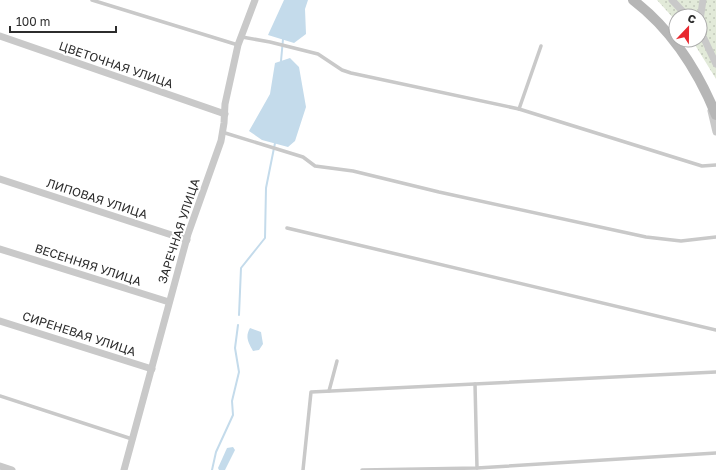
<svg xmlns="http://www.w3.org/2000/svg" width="716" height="470" font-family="'Golos Text',sans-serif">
  <defs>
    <pattern id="grass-dots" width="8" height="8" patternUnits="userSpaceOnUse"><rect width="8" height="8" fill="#e2ead9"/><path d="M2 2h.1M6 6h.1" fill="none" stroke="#c2c9ba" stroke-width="1.8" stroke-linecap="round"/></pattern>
  </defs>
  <rect width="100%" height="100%" fill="#fff"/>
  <polygon fill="url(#grass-dots)" points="657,0 716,0 716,79 692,40 700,40 700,16 676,16 676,21"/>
  <g fill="#c4dbeb">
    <polygon points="284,0 308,0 305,9 306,34 294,43 268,35"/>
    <polygon points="290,58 299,67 306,107 295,141 288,147 262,140 249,131 270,94 275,63"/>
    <path d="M250 328 261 332 263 344 259 350 253 351C248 342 245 337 250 328Z"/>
    <polygon points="233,447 235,450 225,470 219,470 218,468 227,448"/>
  </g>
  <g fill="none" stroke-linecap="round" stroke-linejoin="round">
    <g stroke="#c4dbeb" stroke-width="2">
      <polyline points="281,61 283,39"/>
      <polyline points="239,315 241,268 265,238 266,188 275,143"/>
      <polyline points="212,470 216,452 233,415 232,401 239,372 235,348 238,325"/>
    </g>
    <g stroke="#c9c9c9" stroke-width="3.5">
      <polyline points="92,0 238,45"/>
      <polyline points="242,37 270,42 318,54 342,70 351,73 519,109 702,166 716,165"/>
      <polyline points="519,109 541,46"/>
      <polyline points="222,132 303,157 315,166 353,171 439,192 646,237 681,241 716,237"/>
      <polyline points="287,228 716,330"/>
      <polyline points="475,384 477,468"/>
      <polyline points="329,391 337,361"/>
      <polyline points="0,396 132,439"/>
      <polyline points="303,470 311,392 716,372"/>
      <polyline points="362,470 477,468 716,453"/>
    </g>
    <g stroke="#c9c9c9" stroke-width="7">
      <polyline points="672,0 687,16"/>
      <polyline points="700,20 703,0"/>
      <polyline points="700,24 700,30 716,64"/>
      <polyline points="0,36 225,114"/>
      <polyline points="711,111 716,132"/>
      <polyline points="0,179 187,240"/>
      <polyline points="0,249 169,302"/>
      <polyline points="0,321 152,369"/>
      <polyline points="0,466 12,470"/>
      <polyline points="124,470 188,234 221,141 224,123 225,104 238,45 255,0"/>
    </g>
    <path stroke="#b6b6b6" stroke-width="10" d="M633 0C671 29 698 71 716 115"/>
  </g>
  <g text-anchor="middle" stroke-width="4" stroke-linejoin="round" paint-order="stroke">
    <g font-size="12" fill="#2c2c2c" stroke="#fff">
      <text transform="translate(116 65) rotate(19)" y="4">ЦВЕТОЧНАЯ УЛИЦА</text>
      <text transform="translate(97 199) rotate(18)" y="4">ЛИПОВАЯ УЛИЦА</text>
      <text transform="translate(179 231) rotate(-72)" y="4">ЗАРЕЧНАЯ УЛИЦА</text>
      <text transform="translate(88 265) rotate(18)" y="4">ВЕСЕННЯЯ УЛИЦА</text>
      <text transform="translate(79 334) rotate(18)" y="4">СИРЕНЕВАЯ УЛИЦА</text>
    </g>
  </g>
  <g transform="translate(688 28) rotate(22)"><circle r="19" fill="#ffffff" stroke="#ababab"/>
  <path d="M0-3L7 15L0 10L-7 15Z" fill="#e82930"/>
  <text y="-6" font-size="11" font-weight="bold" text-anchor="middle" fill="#2c2c2c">С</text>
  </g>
  <path d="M10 26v6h106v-6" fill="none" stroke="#2c2c2c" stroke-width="2"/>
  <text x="16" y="26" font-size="12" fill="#2c2c2c" stroke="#ffffff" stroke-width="3" paint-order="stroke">100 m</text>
</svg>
